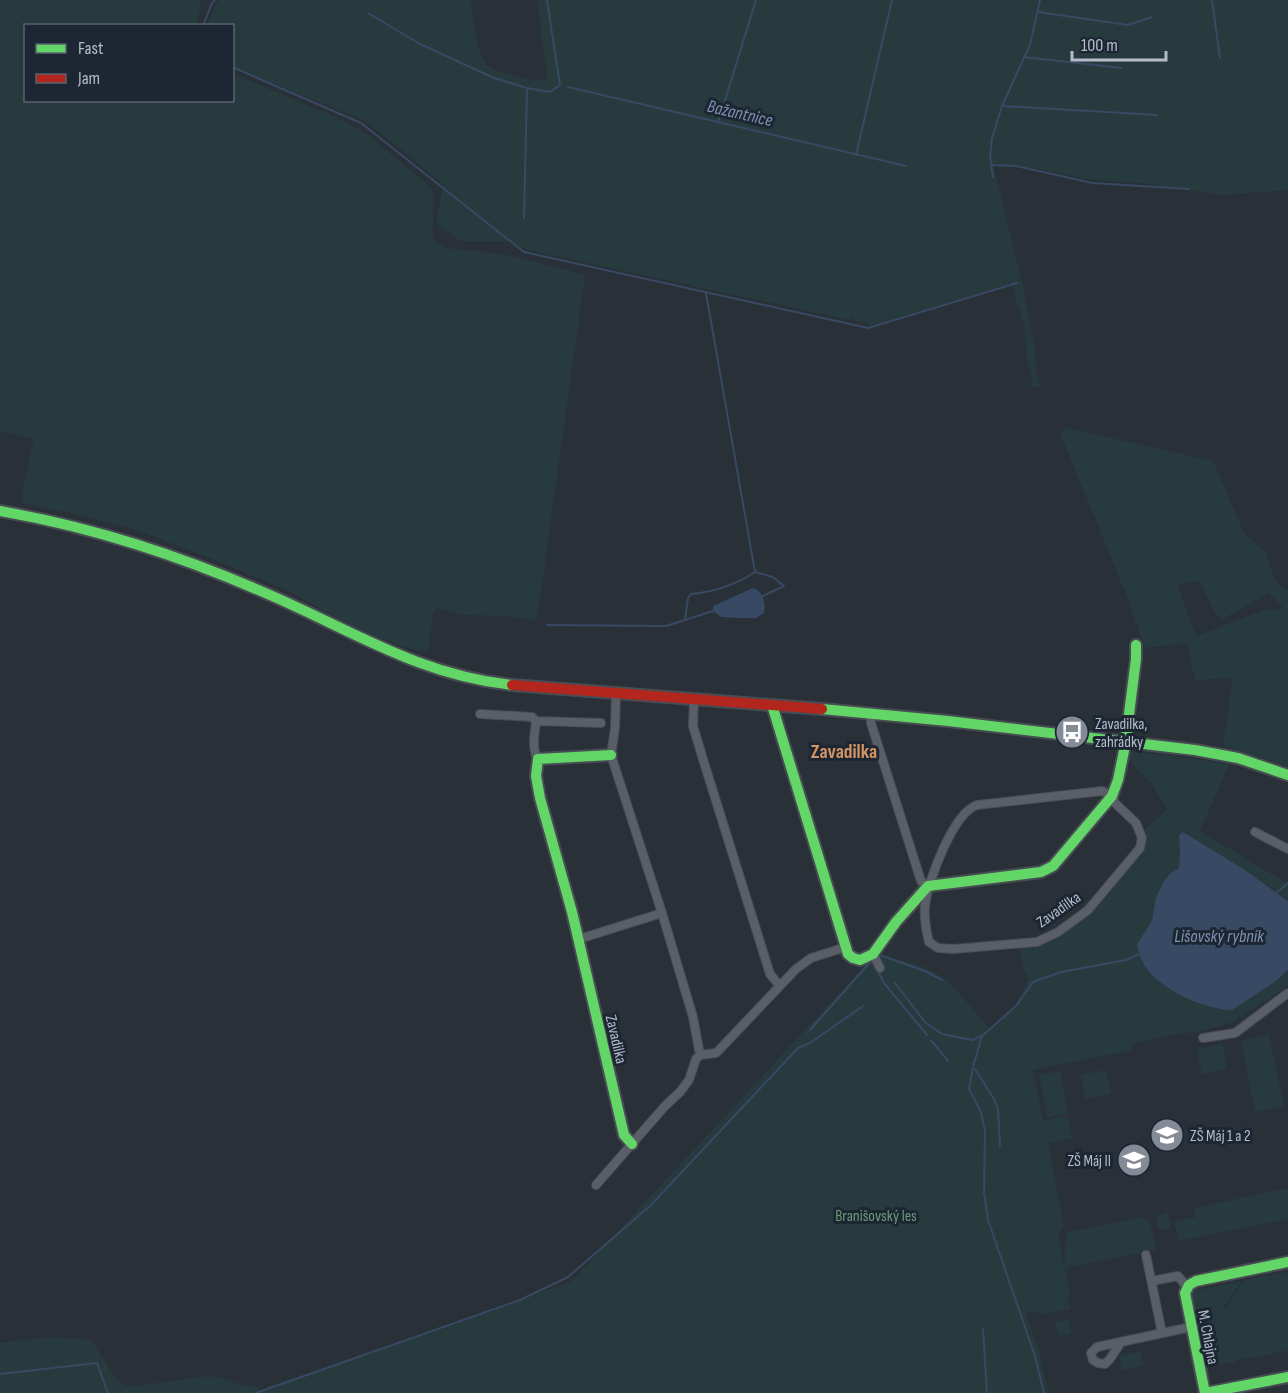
<svg xmlns="http://www.w3.org/2000/svg" width="1288" height="1393" font-family="'Sofia Sans Condensed',sans-serif">
  <rect width="100%" height="100%" fill="#2a3038"/>
  <g fill="#273a3e" fill-rule="evenodd">
    <polygon points="0,0 201,0 197,25 26,26 26,100 232,100 233,74 336,117 366,133 432,188 433,194 433,236 436,242 444,247 453,249 477,251 512,256 585,275 537,620 508,616 462,615 437,608 432,615 429,649 427,651 419,651 394,644 355,627 324,611 295,594 215,560 136,530 75,514 23,503 21,498 34,439 0,431"/>
    <path d="M218 0H471C473 15 477 55 487 65 493 71 505 73 514 75 524 78 536 82 547 78V76L537 0H1288V190L1223 195 1142 183 1093 180 1033 168V170C1023 167 1014 162 1004 168L996 166 993 164 1023 287 1035 350 1036 370 1040 386 1042 387H1033L1027 357 1024 325 1020 309 1016 301 1012 283 870 326 863 322 854 321 852 317H850L849 320 527 250C521 245 516 246 511 241H461L436 224 443 184 364 120 233 68 232 26 207 25Z"/>
    <path d="M1067 428 1213 461 1245 535 1265 551 1274 579 1280 585 1288 590V767L1223 745 1233 678 1195 680 1187 643 1145 648 1128 599 1060 433ZM1200 581 1212 608 1221 620 1269 593 1284 609 1264 610 1196 636 1177 584Z"/>
    <path d="M1130 751 1168 755 1229 764 1200 831 1285 882 1288 885V901L1278 892 1183 832 1179 835 1180 855 1179 868 1171 873 1156 897 1152 921 1173 991C1192 999 1212 1010 1232 1010L1276 981 1288 970V986L1233 1022 1197 1032 1176 1034 1131 1044 1132 1050 1033 1070 1043 1121 1067 1116 1072 1138 1048 1143 1064 1227 1058 1235 1064 1267 1066 1235 1068 1232 1139 1218H1146L1149 1220 1156 1250 1065 1268 1070 1295 1067 1296 1071 1309 1045 1314 1031 1312 1025 1313 1039 1350 1048 1393H0V1343L50 1337 91 1340 118 1381 127 1386H136L208 1376C226 1377 241 1388 257 1386L259 1390 571 1282 869 961 881 954 924 967 948 980 990 1029 1016 1003 1029 979 1023 969 1021 947 1038 944 1057 938 1090 911 1140 852 1143 831 1167 809 1152 784 1128 760Z"/>
    <polygon points="1269,1035 1284,1107 1255,1112 1241,1040"/>
    <polygon points="1222,1044 1227,1069 1202,1074 1197,1049"/>
    <polygon points="1106,1070 1111,1093 1085,1099 1080,1075"/>
    <polygon points="1060,1071 1068,1113 1047,1117 1039,1075"/>
    <polygon points="1288,1188 1288,1219 1179,1241 1174,1221 1196,1217 1194,1208"/>
    <polygon points="1168,1212 1171,1228 1159,1230 1156,1222 1158,1216"/>
    <polygon points="1288,1272 1288,1350 1279,1353 1278,1352 1254,1358 1253,1357 1236,1360 1236,1362 1211,1365 1208,1368 1211,1381 1208,1381 1203,1361 1209,1359 1206,1348 1201,1349 1190,1293 1192,1291 1242,1281 1224,1307 1225,1309 1244,1280 1270,1275 1275,1297 1271,1275"/>
    <polygon points="1068,1319 1072,1334 1059,1336 1054,1322"/>
    <polygon points="1141,1351 1144,1366 1122,1370 1119,1356"/>
  </g>
  <g fill="#384963">
    <path d="M753 588C763 591 766 603 764 613L756 618H737L721 617 713 611V606Z"/>
    <path d="M1183 832 1245 870 1288 901V970L1276 981 1232 1010C1207 1010 1163 991 1148 970 1142 963 1139 954 1137 944L1152 921 1156 897 1164 881 1171 873 1179 868 1180 855 1179 835Z"/>
  </g>
  <g fill="none" stroke-linecap="round" stroke-linejoin="round">
    <g stroke="#384963" stroke-width="2">
      <polyline points="1212,0 1220,58"/>
      <polyline points="1038,12 1128,25 1152,17"/>
      <polyline points="368,13 420,44 494,78 527,88 550,92 560,85 547,0"/>
      <polyline points="203,26 212,3 215,0"/>
      <polyline points="1024,57 1122,68"/>
      <polyline points="232,67 361,123 524,252 868,328 1017,283"/>
      <polyline points="568,87 906,166"/>
      <polyline points="1002,106 1157,115"/>
      <polyline points="718,123 756,0"/>
      <polyline points="856,155 892,0"/>
      <polyline points="991,165 1016,166 1092,183 1189,189"/>
      <polyline points="993,177 990,156 992,138 1002,106 1030,45 1040,0"/>
      <polyline points="524,218 527,89"/>
      <polyline points="755,572 773,577 784,586 763,596"/>
      <polyline points="685,620 713,611"/>
      <path d="M547 625 666 626 685 620 688 598 691 594C714 592 735 585 755 572L706 293"/>
      <polyline points="1277,892 1288,883"/>
      <polyline points="882,956 925,971 942,980"/>
      <polyline points="878,971 884,983 927,1035"/>
      <polyline points="895,983 925,1022 942,1034 972,1040 981,1036"/>
      <polyline points="810,1030 871,961"/>
      <polyline points="931,1040 948,1061"/>
      <polyline points="975,1069 995,1101 998,1109 1000,1146"/>
      <polyline points="983,1329 987,1393"/>
      <polyline points="0,1374 97,1363 108,1393"/>
      <polyline points="256,1393 520,1300 568,1277 651,1205 798,1048 810,1043 863,1006"/>
      <polyline points="1044,1393 1035,1356 988,1220 984,1193 985,1131 981,1112 969,1089 973,1067 982,1036 1016,1006 1033,982 1061,972 1126,960 1140,954"/>
    </g>
    <g stroke="#484c53" stroke-width="10">
      <g id="street">
        <polyline points="616,695 615,728 611,755 662,913 693,1017 700,1055"/>
        <polyline points="694,700 693,726 702,756 770,974 779,985"/>
        <polyline points="871,712 871,723 921,881 928,886"/>
        <polyline points="480,714 532,717 536,721 601,723"/>
        <path d="M536 721C535 733 531 748 538 759"/>
        <path d="M1102 791 1112 796 1115 803 1136 823 1142 838 1140 848 1088 910 1058 932 1037 942 954 949 938 948 929 942C926 930 924 917 925 905 928 881 953 813 977 805Z"/>
        <polyline points="1255,832 1288,849"/>
        <polyline points="579,939 662,913"/>
        <polyline points="873,954 880,968"/>
        <polyline points="1203,1038 1235,1033 1288,993"/>
        <polyline points="596,1185 665,1106 680,1092 689,1080 696,1059 700,1055 716,1053 720,1049 796,969 811,958 846,947"/>
        <polyline points="1146,1255 1162,1333"/>
        <polyline points="1152,1281 1178,1276 1187,1287"/>
        <polyline points="1121,1342 1110,1359 1105,1364 1098,1363 1093,1360 1091,1353 1097,1347 1191,1327"/>
      </g>
    </g>
    <g stroke="#484c53" stroke-width="14">
      <g id="fast">
        <path d="M0 511C96 528 181 556 270 595 353 631 419 675 512 685"/>
        <polyline points="772,705 848,954 853,958 860,960 873,954 896,922 928,886 1041,872 1053,866 1112,796 1118,780 1125,746 1136,659 1136,645"/>
        <polyline points="822,709 948,721 1195,750 1238,758 1288,775"/>
        <polyline points="611,755 538,759 536,776 540,798 572,912 624,1135 632,1144"/>
        <polyline points="1288,1262 1196,1281 1189,1285 1185,1293 1205,1393 1288,1377"/>
      </g>
    </g>
    <g stroke="#484c53" stroke-width="14">
      <polyline id="jam" points="512,685 822,709"/>
    </g>
    <use href="#street" stroke="#5a5e66" stroke-width="8"/>
    <use href="#fast" stroke="#63d668" stroke-width="10"/>
    <use href="#jam" stroke="#b3261e" stroke-width="10"/>
  </g>
  <defs>
    <g id="bus-disc" transform="scale(1.725)"><circle r="9.5" fill="#848b96" stroke="#1d2633"/><path d="M-5-6H5V4H4V6H2V4H-2V6H-4V4H-5ZM-3.5-4V0h7V-4ZM-3.5 1.2v1.5H-2V1.2ZM2 1.2v1.5H3.5V1.2Z" fill="#fff"/></g>
    <g id="school-disc" transform="scale(1.725)"><circle r="9.5" fill="#848b96" stroke="#1d2633"/><path d="M0-5L7-2L0 1L-7-2ZM-4 1L0 2.5L4 1V4Q0 6-4 4Z" fill="#fff"/></g>
  </defs>
  <g fill-rule="evenodd">
    <use href="#bus-disc" x="1072" y="732"/>
    <use href="#school-disc" x="1167" y="1135"/>
    <use href="#school-disc" x="1134" y="1160"/>
  </g>
  <g text-anchor="middle" stroke-width="6" stroke-linejoin="round" paint-order="stroke">
    <g font-size="16" fill="#b4bcc9" stroke="#1d2633" text-anchor="start">
      <text x="1095" y="729">Zavadilka,<tspan x="1095" dy="18">zahrádky</tspan></text>
      <text x="1190" y="1141">ZŠ Máj 1 a 2</text>
      <text x="1111" y="1166" text-anchor="end">ZŠ Máj II</text>
    </g>
    <g font-size="16" fill="#b4bcc9" stroke="#1d2633">
      <text transform="translate(1058 909) rotate(-35)" y="6">Zavadilka</text>
      <text transform="translate(617 1039) rotate(77)" y="6">Zavadilka</text>
      <text transform="translate(1209 1337) rotate(79)" y="6">M. Chlajna</text>
    </g>
    <g font-size="16" fill="#6b9a76" stroke="#1d2633">
      <text x="876" y="1221">Branišovský les</text>
    </g>
    <g font-size="18" font-style="italic" fill="#7c92b1" stroke="#1d2633">
      <text transform="translate(740 113) rotate(13)" y="6">Bažantnice</text>
      <text x="1219" y="942">Lišovský rybník</text>
    </g>
    <g font-size="20" font-weight="bold" fill="#d59563" stroke="#1d2633">
      <text x="844" y="758">Zavadilka</text>
    </g>
  </g>
  <rect x="24" y="24" width="210" height="78" fill="#1d2633" stroke="#59626f" stroke-width="1.5"/>
  <rect x="36" y="44" width="30" height="9" fill="#63d668" stroke="#59626f" stroke-width="1.5"/>
  <text x="78" y="54" font-size="18" fill="#b4bcc9">Fast</text>
  <rect x="36" y="74" width="30" height="9" fill="#b3261e" stroke="#59626f" stroke-width="1.5"/>
  <text x="78" y="84" font-size="18" fill="#b4bcc9">Jam</text>
  <path d="M1072 51v9h94v-9" fill="none" stroke="#b4bcc9" stroke-width="3"/>
  <text x="1081" y="51" font-size="18" fill="#b4bcc9" stroke="#1d2633" stroke-width="4.5" paint-order="stroke">100 m</text>
</svg>
